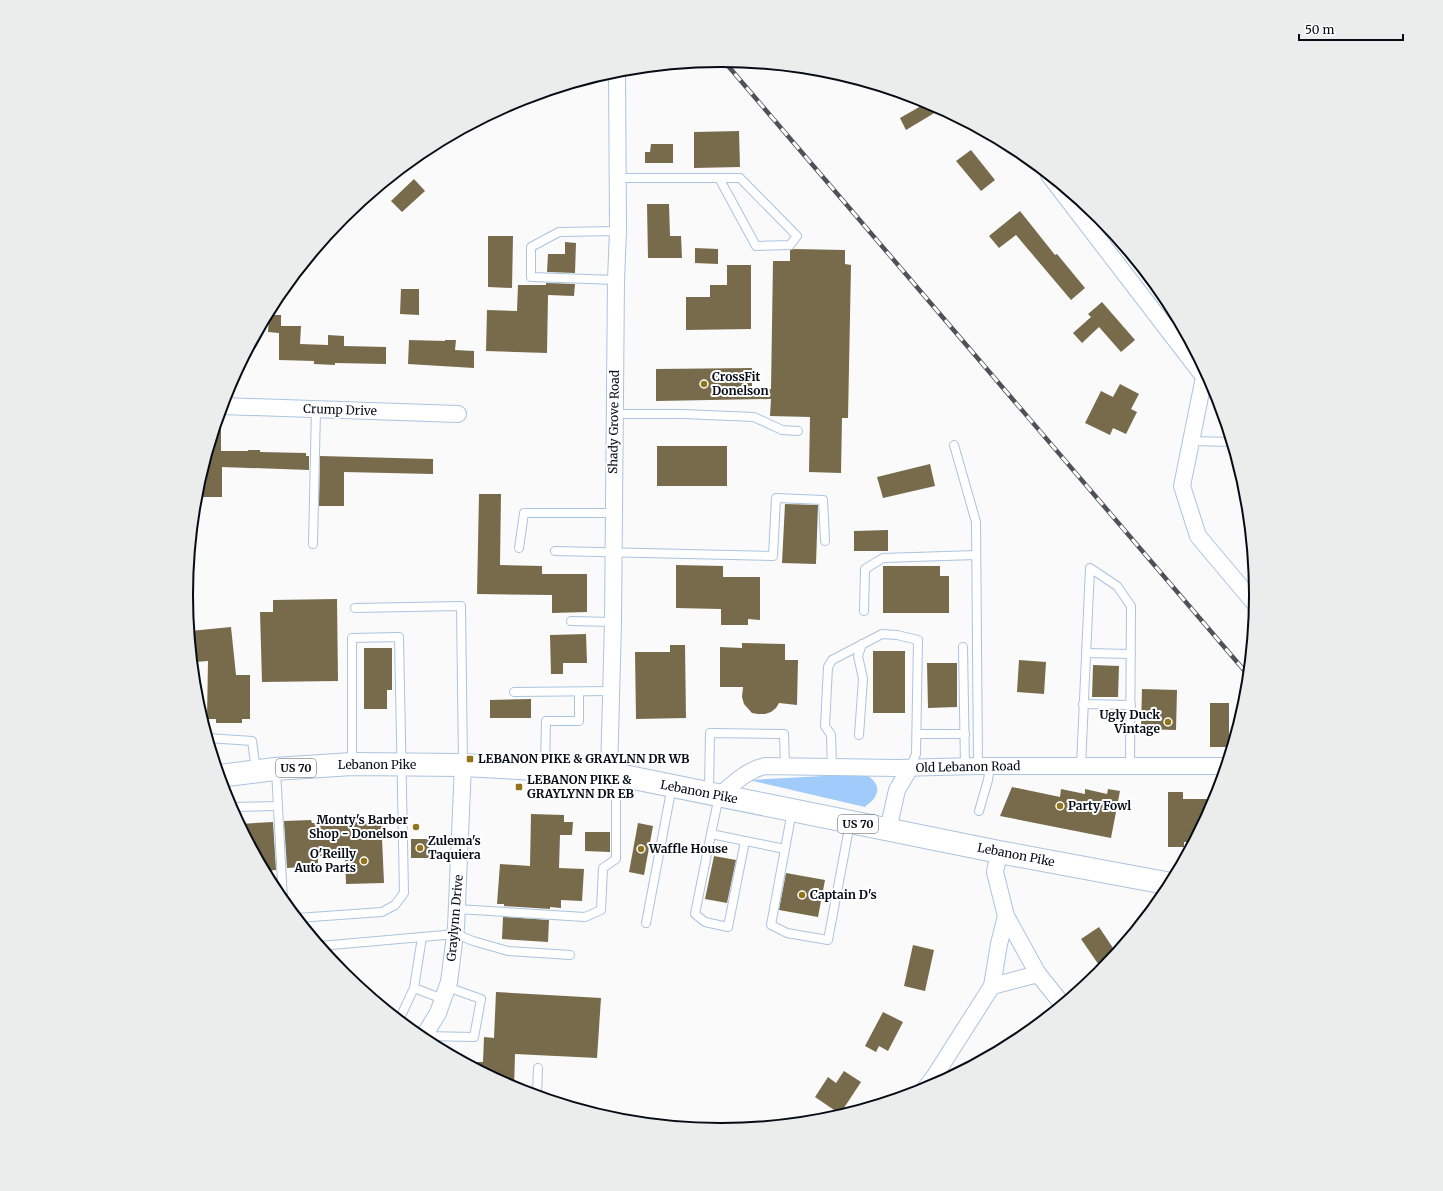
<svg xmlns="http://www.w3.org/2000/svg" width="1443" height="1191" font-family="Merriweather,serif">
  <rect width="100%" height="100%" fill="#fafafa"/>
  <path fill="#a0cbfb" d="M862 774C871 776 881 785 876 795 874 800 869 803 865 807L749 780Z"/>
  <g fill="#776b4c">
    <polygon points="916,98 927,101 941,109 906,130 900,118 921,106"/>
    <polygon points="739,131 740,167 694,168 694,132"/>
    <polygon points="651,144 673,144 673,163 645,163 645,152 650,152"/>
    <polygon points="971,150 995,180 981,191 956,161"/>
    <polygon points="414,179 425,191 402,212 391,201"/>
    <polygon points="647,204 669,204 670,236 681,236 682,258 648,258"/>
    <polygon points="1020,211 1055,255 1057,254 1085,288 1071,300 1016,235 999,248 989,236"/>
    <polygon points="488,236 513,236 512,288 488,287"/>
    <polygon points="565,242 576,243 575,273 547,272 548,254 565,254"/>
    <polygon points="695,248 718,249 718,264 695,263"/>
    <polygon points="794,249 845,250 845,264 851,265 848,418 842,418 841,473 809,472 810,417 770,416 771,399 656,401 656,369 752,368 752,389 771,389 773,261 790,261 790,250"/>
    <polygon points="727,265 751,265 751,329 686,330 686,297 710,297 710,285 727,285"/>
    <polygon points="546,283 575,284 574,296 548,295 547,353 486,351 487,310 517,311 518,285 546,285"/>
    <polygon points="401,289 419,289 419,315 400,314"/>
    <polygon points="1102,302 1135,340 1121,352 1099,327 1082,343 1073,333 1091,317 1088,314"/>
    <polygon points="269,315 281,315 281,326 301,326 300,344 328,345 328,335 344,336 344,346 386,347 386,364 335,363 335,365 314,364 314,361 279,360 279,333 268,332"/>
    <polygon points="409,340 445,341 445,340 456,340 455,350 474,351 474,368 408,364"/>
    <polygon points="1120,384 1139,394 1131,409 1137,412 1126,434 1113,428 1110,435 1085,423 1101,391 1113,397"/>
    <polygon points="219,417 221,418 221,451 248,451 248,450 260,450 260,452 306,453 306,456 309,456 309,470 222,467 222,497 196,497 196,491"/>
    <rect x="657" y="446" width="70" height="40"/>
    <polygon points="320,456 433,459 433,474 344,472 344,506 319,506"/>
    <polygon points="930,464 935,486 883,498 877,477"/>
    <polygon points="479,494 501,494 500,565 542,566 542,574 587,574 587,612 552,613 552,595 477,594"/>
    <polygon points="785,504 818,505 816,564 782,563"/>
    <polygon points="888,530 888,551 854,551 854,531"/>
    <polygon points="676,565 723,566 723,577 760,577 760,620 748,619 748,625 721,625 721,609 676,608"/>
    <polygon points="883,566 940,566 940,576 949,576 949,613 883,613"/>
    <polygon points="337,599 338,681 262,682 260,612 273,612 273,600"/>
    <polygon points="231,627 236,675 250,675 250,719 242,719 242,723 216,723 216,719 207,719 208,661 194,662 190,631"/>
    <polygon points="586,634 587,663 563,663 563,674 551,674 550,635"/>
    <polygon points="742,643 785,644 785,660 798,660 797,705 779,703 776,708 771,712 765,714 758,714 752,713 744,704 742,697 743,687 720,687 720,647 742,648"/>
    <polygon points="670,645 685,645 686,718 636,719 635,652 670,652"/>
    <polygon points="364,648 392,648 392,690 387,690 387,709 364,709"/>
    <rect x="873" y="651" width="32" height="62"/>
    <polygon points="1019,660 1046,662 1044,694 1017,692"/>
    <polygon points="927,663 957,663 957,707 928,708"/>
    <polygon points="1093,665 1119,666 1118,697 1092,697"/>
    <polygon points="1142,689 1177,690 1176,730 1141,729"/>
    <polygon points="531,699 531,718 490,718 490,700"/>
    <rect x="1210" y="703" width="19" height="44"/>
    <polygon points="1012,787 1060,797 1061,789 1085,794 1085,789 1107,794 1108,789 1120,791 1111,838 1000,816"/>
    <polygon points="1168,792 1183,792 1183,799 1217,799 1194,842 1184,842 1184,847 1168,847"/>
    <polygon points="531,814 564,815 564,822 573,822 572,835 560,835 559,868 584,869 582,901 561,900 561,908 550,907 550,909 504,906 504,904 497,904 500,864 530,866"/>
    <polygon points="311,820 312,823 385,822 386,838 382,838 384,883 346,884 345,855 318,856 318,866 287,868 284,821"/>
    <polygon points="273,822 276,870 264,871 239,824"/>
    <polygon points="638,823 653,826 644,875 629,872"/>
    <polygon points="585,832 610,832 610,852 585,851"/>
    <rect x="411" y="839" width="18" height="19"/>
    <polygon points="714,856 736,860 727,903 705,899"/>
    <polygon points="786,873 825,880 818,917 779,910"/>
    <polygon points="503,917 549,920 548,942 502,939"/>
    <polygon points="1099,927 1117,954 1103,971 1081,939"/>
    <polygon points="913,945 934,950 925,991 904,986"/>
    <polygon points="496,992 601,998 597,1058 515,1054 514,1089 464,1062 483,1062 484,1037 494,1038"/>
    <polygon points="883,1012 903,1022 888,1051 879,1046 876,1052 865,1046"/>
    <polygon points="844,1071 861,1082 840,1114 815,1097 828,1077 836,1083"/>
  </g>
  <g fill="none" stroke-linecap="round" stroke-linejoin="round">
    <g stroke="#abc4df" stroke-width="10">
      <g id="lane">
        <polyline points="618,178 719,178 756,246 790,245 797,236 740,178 719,178"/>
        <polyline points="616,280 531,277 531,247 559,232 618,231"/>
        <polyline points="614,414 683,414 754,417 782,430 798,431"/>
        <polyline points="1191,441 1232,442"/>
        <polyline points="954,445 976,522 978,766"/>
        <polyline points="313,544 316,409"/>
        <polyline points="519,548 524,513 614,513"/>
        <polyline points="555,551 773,556 776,498 823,500 825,541"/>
        <polyline points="355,608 461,606 463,765"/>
        <polyline points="864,611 865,569 883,558 976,555"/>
        <polyline points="571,621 613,622"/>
        <polyline points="963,647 965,767"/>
        <polyline points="1086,653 1131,654"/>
        <polyline points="514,692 611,691"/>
        <polyline points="1083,704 1131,705"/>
        <polyline points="917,734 965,734"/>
        <polyline points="859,735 863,679 858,656 862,644"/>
        <polyline points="208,738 252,741 256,770"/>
        <polyline points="1081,766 1090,568 1117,586 1131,606 1130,766"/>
        <polyline points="545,768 546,721 579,721 579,692"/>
        <polyline points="832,768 831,735 825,726 828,667 832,660 882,634 897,635 918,640 916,754 910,768"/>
        <polyline points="276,770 283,901"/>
        <polyline points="709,791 710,733 784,734 785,767"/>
        <polyline points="719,796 711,834 785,849 792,811"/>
        <polyline points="230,807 278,806"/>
        <polyline points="979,811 988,780 990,766"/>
        <polyline points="711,834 695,914 705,922 728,927 745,841"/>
        <polyline points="785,849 771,925 787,933 828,940 850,823"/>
        <polyline points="457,909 585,917 601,910 603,868 616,859 616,776"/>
        <polyline points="297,918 382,912 395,905 404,893 399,637 352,638 352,764"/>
        <polyline points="646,923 672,786"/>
        <polyline points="320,946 456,934 473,941 508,951 570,955"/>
        <polyline points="414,988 443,999"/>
        <polyline points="399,1020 414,988 422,937"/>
        <polyline points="424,1036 474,1037 481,999 447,987"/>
        <polyline points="531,1095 537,1094 538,1068"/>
      </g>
    </g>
    <g stroke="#abc4df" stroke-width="18">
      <g id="street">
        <polyline points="1049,175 1204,377 1182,486 1198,536 1256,605"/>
        <polyline points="222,406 458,414"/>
        <polyline points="609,773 613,622 616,280 618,231 617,70"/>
        <path d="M719 796C733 784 747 770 765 766L897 768 978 766H1227"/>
        <polyline points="888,830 897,790 910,768"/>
        <polyline points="999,852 995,872 1006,916 1038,974 1063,1005"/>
        <polyline points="992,986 1038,974"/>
        <polyline points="422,1039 438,1013 449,982 456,927 463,765"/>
        <polyline points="923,1091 934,1077 992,986 999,944 1006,916"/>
      </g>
    </g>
    <g stroke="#abc4df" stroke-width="24">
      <polyline id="primary" points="219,776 275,769 352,764 463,765 609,773 999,852 1171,884"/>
    </g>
    <use href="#lane" stroke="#fff" stroke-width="8"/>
    <use href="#street" stroke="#fff" stroke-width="16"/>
    <use href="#primary" stroke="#fff" stroke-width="22"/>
    <g stroke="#4d5259" stroke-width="4.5">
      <polyline id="rail" points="723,60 1249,676"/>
    </g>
    <use href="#rail" stroke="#fff" stroke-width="3" stroke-dasharray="9" stroke-linecap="butt"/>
  </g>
  <g fill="#92741a" stroke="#fff" stroke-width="1.5">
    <circle cx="704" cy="384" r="4"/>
    <circle cx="1168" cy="722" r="4"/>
    <rect x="466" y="755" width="8" height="8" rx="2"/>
    <rect x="515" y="783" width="8" height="8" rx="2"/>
    <circle cx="1060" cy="806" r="4"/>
    <circle cx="416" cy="827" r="4"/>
    <circle cx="420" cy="848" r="4"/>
    <circle cx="641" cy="849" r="4"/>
    <circle cx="364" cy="861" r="4"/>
    <circle cx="802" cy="895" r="4"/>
  </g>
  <g text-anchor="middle" stroke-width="4" stroke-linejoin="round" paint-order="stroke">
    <g fill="#fff" stroke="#50555b" stroke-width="1">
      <rect x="276" y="759" width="40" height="18" rx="3"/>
      <rect x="838" y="815" width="40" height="18" rx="3"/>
    </g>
    <g font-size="11" font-weight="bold" fill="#050c15">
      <text x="296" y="772">US 70</text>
      <text x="858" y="828">US 70</text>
    </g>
    <g font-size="12" font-weight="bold" fill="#050c15" stroke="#fff" text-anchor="start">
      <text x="712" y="381">CrossFit<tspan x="712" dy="14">Donelson</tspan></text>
      <text x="1160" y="719" text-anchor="end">Ugly Duck<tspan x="1160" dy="14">Vintage</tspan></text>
      <text x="478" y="763">LEBANON PIKE &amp; GRAYLNN DR WB</text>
      <text x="527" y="784">LEBANON PIKE &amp;<tspan x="527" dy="14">GRAYLYNN DR EB</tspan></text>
      <text x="1068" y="810">Party Fowl</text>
      <text x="408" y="824" text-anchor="end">Monty's Barber<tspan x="408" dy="14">Shop - Donelson</tspan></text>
      <text x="428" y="845">Zulema's<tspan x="428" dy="14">Taquiera</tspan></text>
      <text x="649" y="853">Waffle House</text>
      <text x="356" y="858" text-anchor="end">O'Reilly<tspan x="356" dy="14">Auto Parts</tspan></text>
      <text x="810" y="899">Captain D's</text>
    </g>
    <g font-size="12" fill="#050c15" stroke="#fff">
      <text transform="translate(340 410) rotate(2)" y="4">Crump Drive</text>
      <text transform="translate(614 422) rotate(-89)" y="4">Shady Grove Road</text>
      <text x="377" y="769">Lebanon Pike</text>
      <text transform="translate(968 767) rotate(-1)" y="4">Old Lebanon Road</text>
      <text transform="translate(699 792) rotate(11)" y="4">Lebanon Pike</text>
      <text transform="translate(1016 855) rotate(11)" y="4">Lebanon Pike</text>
      <text transform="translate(455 918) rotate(-85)" y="4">Graylynn Drive</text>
    </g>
  </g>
  <path d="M0 0H1443V1191H0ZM193 595a528 528 0 1 1 1056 0a528 528 0 1 1-1056 0Z" fill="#ebecec" fill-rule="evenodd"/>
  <path fill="none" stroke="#050c15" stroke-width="2" d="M193 595a528 528 0 1 1 1056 0a528 528 0 1 1-1056 0Z"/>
  <path d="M1299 34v6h104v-6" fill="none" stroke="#050c15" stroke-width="2"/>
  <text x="1305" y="34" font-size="12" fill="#050c15" stroke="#ffffff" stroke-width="3" paint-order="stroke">50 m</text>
</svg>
